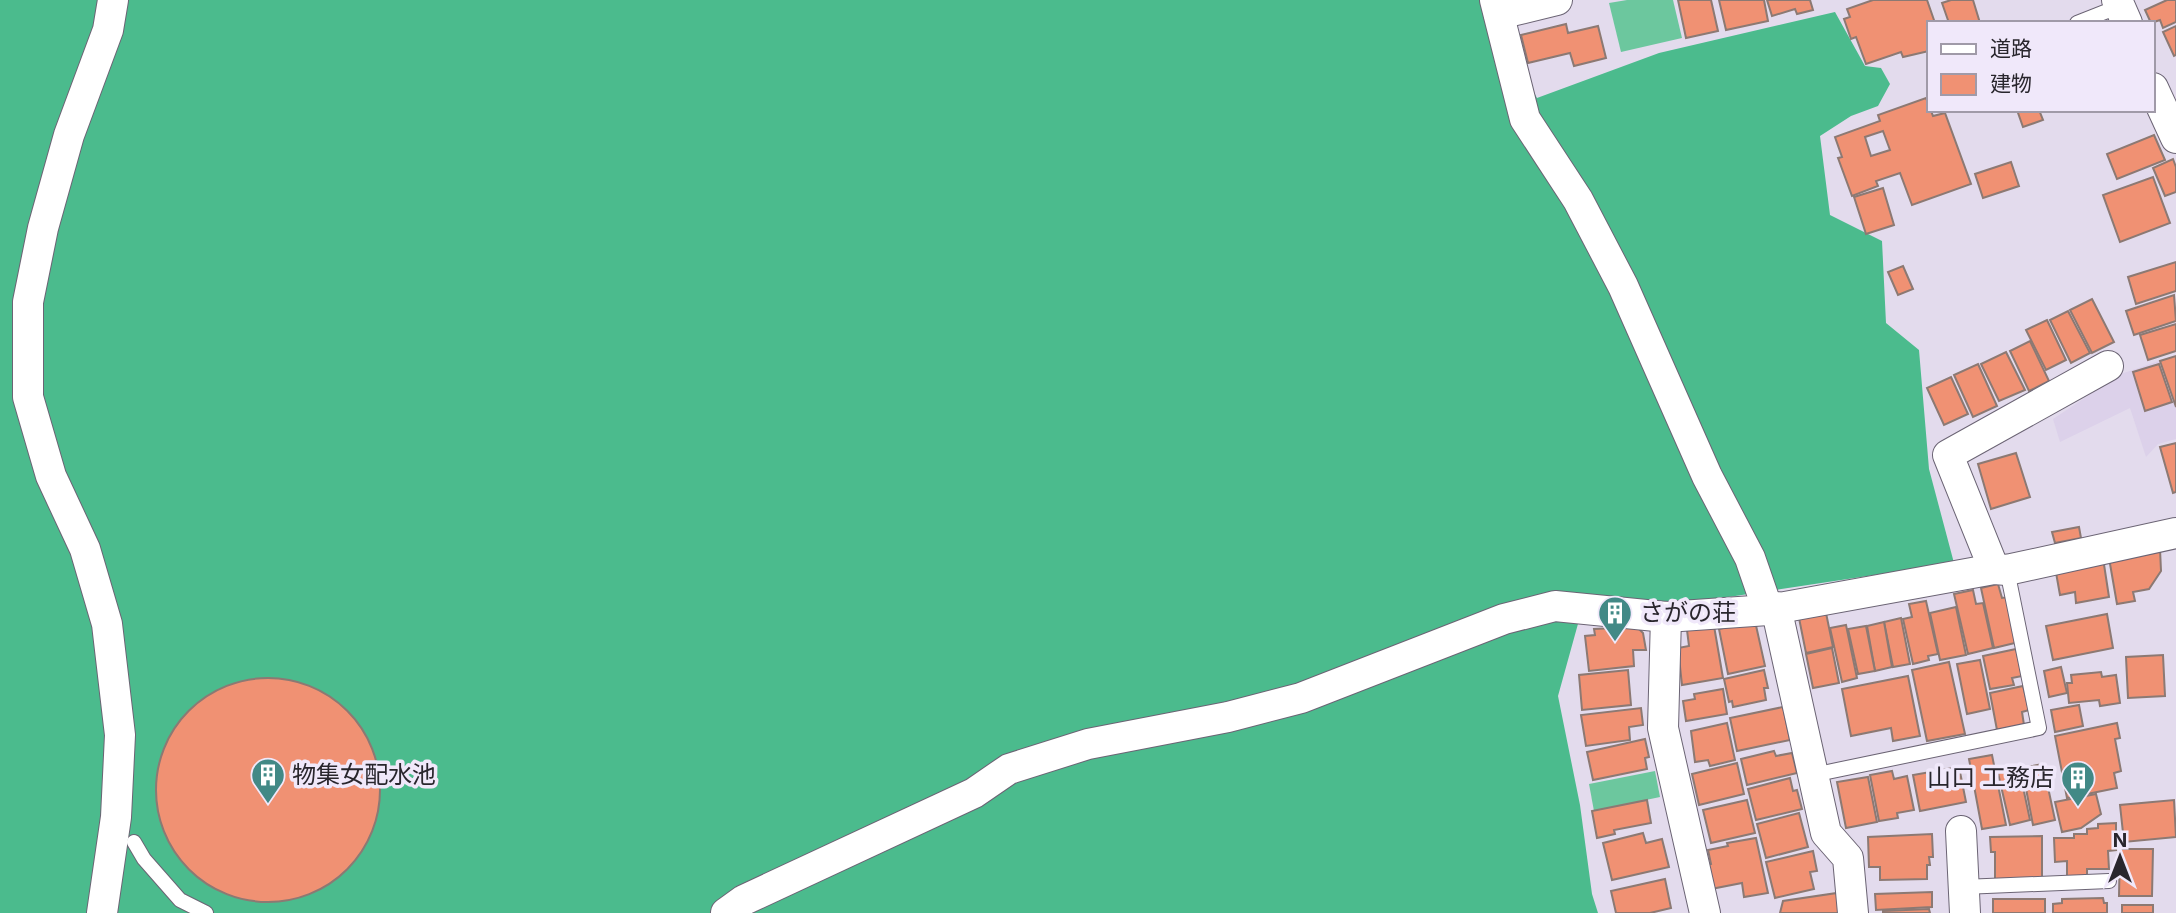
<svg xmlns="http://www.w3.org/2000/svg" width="2176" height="913" font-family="Inter,'Noto Sans JP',sans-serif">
  <rect width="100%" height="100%" fill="#e3dbed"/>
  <polygon fill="#dcd1ea" points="2176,355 2176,439 2158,444 2146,457 2130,408 2060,442 2053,419 2121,374"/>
  <g fill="#6cc79e">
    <polygon points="1627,0 1673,0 1682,38 1621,52 1609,3"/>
    <polygon points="1655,771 1660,797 1594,811 1589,784"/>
  </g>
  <polygon fill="#4bbb8d" points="0,0 1484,0 1537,98 1659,53 1835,12 1865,66 1881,68 1890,84 1878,106 1851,116 1820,136 1830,215 1882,241 1886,323 1919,350 1929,469 1954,563 1662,607 1581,613 1558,696 1580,805 1592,894 1598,913 0,913"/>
  <g fill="#f09173" stroke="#8c7973" stroke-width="2" fill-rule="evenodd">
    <polygon points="1678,0 1711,0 1718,31 1686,38"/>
    <polygon points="1719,0 1764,0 1768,21 1726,30"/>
    <polygon points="1767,0 1810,0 1813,10 1797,14 1795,9 1772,16"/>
    <polygon points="1873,0 1927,0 1935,23 1929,23 1929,51 1903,57 1901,52 1866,64 1856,37 1851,39 1844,19 1850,17 1847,9"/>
    <polygon points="1951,0 1973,0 1980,23 1949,23 1942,3"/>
    <polygon points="2167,0 2176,0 2176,22 2163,28 2160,20 2151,23 2145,10"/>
    <polygon points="1566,24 1568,33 1598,26 1606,58 1574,66 1570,53 1528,63 1521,35"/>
    <polygon points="2176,26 2176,55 2174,56 2163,32"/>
    <path d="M1926 98 1933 116 1945 113 1971 184 1912 205 1900 173 1876 181 1878 186 1852 196 1838 158 1842 157 1835 137 1880 121 1878 115ZM1883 131 1890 150 1871 156 1865 137Z"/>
    <polygon points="2017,110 2039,110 2043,120 2023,127"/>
    <polygon points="2154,135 2165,160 2117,179 2107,154"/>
    <polygon points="2173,159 2176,167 2176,192 2165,196 2153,168"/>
    <polygon points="2011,162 2019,186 1983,198 1975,174"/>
    <polygon points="2153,177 2170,223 2120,242 2103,195"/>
    <polygon points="1883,188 1894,225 1866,234 1854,197"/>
    <polygon points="2176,262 2176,291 2136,304 2128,277"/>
    <polygon points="1903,266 1913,289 1898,295 1888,272"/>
    <polygon points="2174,295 2176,321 2134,335 2126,311"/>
    <polygon points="2092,299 2114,342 2092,353 2070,310"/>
    <polygon points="2068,311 2090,353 2071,363 2050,320"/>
    <polygon points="2047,320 2066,360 2046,370 2026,330"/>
    <polygon points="2176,324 2176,351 2148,360 2140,335"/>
    <polygon points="2030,341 2049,381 2029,391 2010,351"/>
    <polygon points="2006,352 2025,390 1999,401 1981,364"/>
    <polygon points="2176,356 2176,407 2160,361"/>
    <polygon points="1978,364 1997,406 1973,417 1954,375"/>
    <polygon points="2159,364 2172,402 2145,411 2133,372"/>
    <polygon points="1951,377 1968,414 1944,425 1927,388"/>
    <polygon points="2176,443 2176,492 2173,493 2160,447"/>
    <polygon points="2016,453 2030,497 1991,509 1978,464"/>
    <polygon points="2079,527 2081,538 2055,543 2052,532"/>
    <polygon points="2160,549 2161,571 2149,589 2133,592 2135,601 2117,604 2109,558"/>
    <polygon points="2103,558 2109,597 2076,603 2075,592 2060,595 2055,567"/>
    <polygon points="1998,584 2002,598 2009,597 2019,642 1994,648 1981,588"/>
    <polygon points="1973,590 1976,604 1983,603 1993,648 1968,654 1954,594"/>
    <polygon points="1926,601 1938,654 1928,656 1929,660 1913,664 1903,619 1912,617 1909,604"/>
    <polygon points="1956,607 1966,655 1940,660 1930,613"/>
    <polygon points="1826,613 1833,647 1806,653 1799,618"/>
    <polygon points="2107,614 2113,648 2053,660 2046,626"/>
    <polygon points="1901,618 1910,664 1893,667 1884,622"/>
    <polygon points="1755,621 1765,666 1728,674 1719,629"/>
    <polygon points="1884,622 1892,667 1875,671 1867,626"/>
    <polygon points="1846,625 1857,678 1842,682 1830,628"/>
    <polygon points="1714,626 1723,678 1682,685 1678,648 1689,646 1687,630"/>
    <polygon points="1866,626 1875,671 1858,674 1848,629"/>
    <polygon points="1637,627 1643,633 1646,650 1633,650 1634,666 1589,671 1585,636 1595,635 1594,629"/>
    <polygon points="1832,648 1839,683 1813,688 1806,654"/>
    <polygon points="2016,649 2022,676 2012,678 2014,685 1990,689 1983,656"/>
    <polygon points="2163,655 2165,696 2128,698 2126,657"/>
    <polygon points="1980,660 1990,709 1967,714 1957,664"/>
    <polygon points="1949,662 1965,734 1927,741 1912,670"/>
    <polygon points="2061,667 2067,693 2049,697 2044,671"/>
    <polygon points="1628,670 1631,705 1582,710 1579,675"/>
    <polygon points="1764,670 1768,688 1764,688 1766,700 1733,707 1732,701 1729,702 1724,679"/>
    <polygon points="2101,672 2102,677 2116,675 2120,703 2100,706 2099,700 2069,703 2067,683 2072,683 2071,675"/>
    <polygon points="1908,676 1920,736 1893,741 1891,728 1851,736 1842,689"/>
    <circle cx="268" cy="790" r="112"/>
    <polygon points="2023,686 2029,710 2022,712 2024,725 1997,730 1990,693"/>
    <polygon points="1723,689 1727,714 1686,721 1683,701 1695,699 1694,694"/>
    <polygon points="2079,705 2083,726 2055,732 2051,710"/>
    <polygon points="1783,707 1790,740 1737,751 1730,718"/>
    <polygon points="1641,708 1643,725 1629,727 1630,740 1586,746 1581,715"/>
    <polygon points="1727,723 1735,760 1710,766 1708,760 1695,762 1691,731"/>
    <polygon points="2117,723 2120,738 2115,739 2121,771 2114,773 2117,788 2067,798 2055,736"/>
    <polygon points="1645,739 1649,757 1645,758 1647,769 1593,780 1587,752"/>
    <polygon points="1774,751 1776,756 1792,753 1797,773 1747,785 1741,759"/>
    <polygon points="1992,755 2006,825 1982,829 1969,759"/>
    <polygon points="1737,763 1744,794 1699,805 1692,774"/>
    <polygon points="2043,764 2055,820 2033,825 2022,768"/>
    <polygon points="1959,767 1966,802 1920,811 1913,775"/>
    <polygon points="2019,768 2030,820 2010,825 1998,773"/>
    <polygon points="1892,771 1894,779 1907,776 1914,810 1897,813 1898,818 1879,821 1870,775"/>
    <polygon points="1868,777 1877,822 1846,828 1837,782"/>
    <polygon points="1790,778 1793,791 1797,790 1802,809 1756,820 1748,789"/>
    <polygon points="2096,794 2101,814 2081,828 2062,832 2055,802"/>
    <polygon points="1647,800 1651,823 1614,830 1615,834 1597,838 1592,811"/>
    <polygon points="1747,800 1755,833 1711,843 1703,810"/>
    <polygon points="2174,800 2176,837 2124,842 2120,805"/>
    <polygon points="1799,813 1808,847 1766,858 1757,824"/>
    <polygon points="2116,823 2116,850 2108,851 2109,869 2087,869 2087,880 2067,880 2067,861 2055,862 2054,838 2074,838 2074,834 2087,834 2087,829 2098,828 2098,824"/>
    <polygon points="1643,833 1646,843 1662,839 1669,867 1612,880 1603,843"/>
    <polygon points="1932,834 1933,857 1929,857 1930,865 1927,865 1927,879 1880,880 1880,867 1869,867 1868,837"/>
    <polygon points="2042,836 2042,879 1995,880 1995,852 1991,852 1990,837"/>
    <polygon points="1756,838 1768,893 1744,897 1742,883 1711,889 1706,865 1711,864 1708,850 1728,846 1727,843"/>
    <polygon points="2120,849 2153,849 2152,896 2119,896"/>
    <polygon points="1813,851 1817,871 1810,872 1814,889 1775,898 1766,862"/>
    <polygon points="1665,879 1671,908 1650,913 1616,913 1611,891"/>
    <polygon points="1932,892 1932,907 1876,910 1875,894"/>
    <polygon points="1837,893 1840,913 1780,913 1783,901"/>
    <polygon points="2103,898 2104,903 2107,903 2107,913 2053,913 2053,904 2062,903 2062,899"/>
    <rect x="1993" y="899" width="52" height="14"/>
    <rect x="2122" y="905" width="31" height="8"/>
    <polygon points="1929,909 1930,913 1883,913 1883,911"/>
  </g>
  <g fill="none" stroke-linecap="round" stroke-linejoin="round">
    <g stroke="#6b6474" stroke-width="16">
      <g id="service">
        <polyline points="2077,23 2120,6"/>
        <polyline points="1813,775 2039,728 2007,570"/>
        <polyline points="134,842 144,859 180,900 206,913"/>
        <polyline points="1963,887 2109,881"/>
      </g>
    </g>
    <g stroke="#6b6474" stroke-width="32">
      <g id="minor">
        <polyline points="1495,0 1525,119 1578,200 1623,286 1707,476 1750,558 1768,610"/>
        <polyline points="2117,0 2127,23"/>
        <polyline points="1499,14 1557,0"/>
        <polyline points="2153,88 2176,138"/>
        <polyline points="1994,569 1948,455 2108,366"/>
        <polyline points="1776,607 1826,833 1848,858 1853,913"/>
        <polyline points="1666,617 1663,728 1705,913"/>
        <polyline points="1961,831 1965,913"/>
        <polyline points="102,913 116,817 120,735 107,624 85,549 51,476 28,397 28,302 43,228 69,135 108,30 113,0"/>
        <polyline points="726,913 744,900 974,793 1009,769 1088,744 1228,717 1301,698 1504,619 1555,606 1666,617 1768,610 1994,569 2007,570 2176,533"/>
      </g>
    </g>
    <use href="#service" stroke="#fff" stroke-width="14"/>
    <use href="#minor" stroke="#fff" stroke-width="30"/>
  </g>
  <defs>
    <g id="building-pin" transform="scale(1.75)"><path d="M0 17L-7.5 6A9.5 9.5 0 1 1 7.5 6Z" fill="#428986" stroke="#f0e8fa"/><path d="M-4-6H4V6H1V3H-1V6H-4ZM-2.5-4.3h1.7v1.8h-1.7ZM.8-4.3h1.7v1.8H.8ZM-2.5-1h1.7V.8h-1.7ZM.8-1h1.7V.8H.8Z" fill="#fff"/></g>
  </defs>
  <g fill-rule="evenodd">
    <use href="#building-pin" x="1615" y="613"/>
    <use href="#building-pin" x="268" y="775"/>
    <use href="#building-pin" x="2078" y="778"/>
  </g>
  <g text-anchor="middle" stroke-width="7" stroke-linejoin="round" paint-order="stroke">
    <g font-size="24" fill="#29262d" stroke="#f0e8fa" text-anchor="start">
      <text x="1640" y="621">さがの荘</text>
      <text x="292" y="783">物集女配水池</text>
      <text x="2054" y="786" text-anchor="end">山口 工務店</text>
    </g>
  </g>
  <rect x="1927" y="21" width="228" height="91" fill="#f0e8fa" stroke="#a09aa8" stroke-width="2"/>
  <rect x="1941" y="44" width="35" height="10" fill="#ffffff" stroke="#a09aa8" stroke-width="2"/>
  <text x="1990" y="56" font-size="21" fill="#29262d">道路</text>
  <rect x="1941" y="74" width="35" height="21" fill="#f09173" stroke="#a09aa8" stroke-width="2"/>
  <text x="1990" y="91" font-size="21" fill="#29262d">建物</text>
  <g transform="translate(2120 857)" stroke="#f0e8fa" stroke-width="5" paint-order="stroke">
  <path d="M0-5L12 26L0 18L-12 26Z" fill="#29262d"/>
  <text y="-10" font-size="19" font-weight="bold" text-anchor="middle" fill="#29262d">N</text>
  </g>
</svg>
